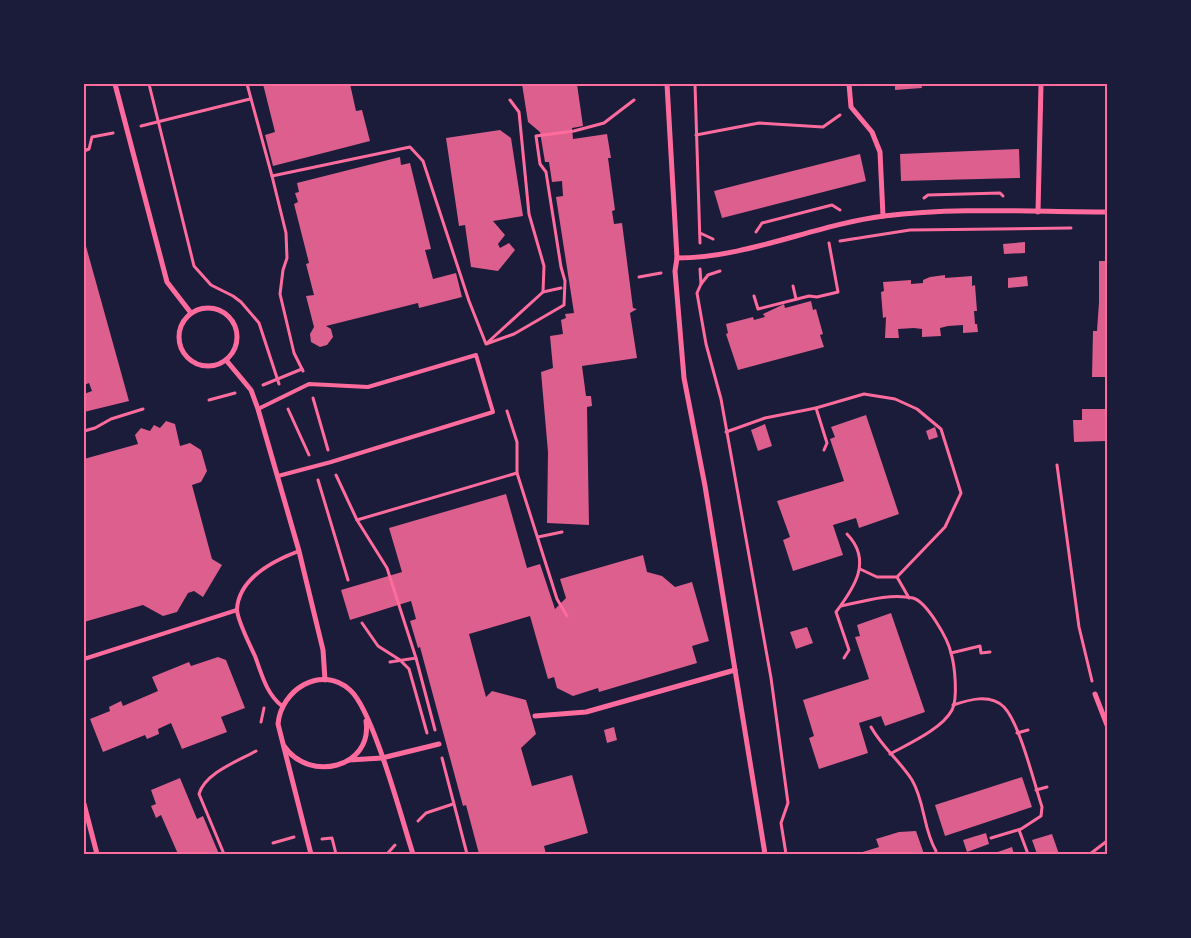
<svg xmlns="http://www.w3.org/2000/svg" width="1191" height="938" font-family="'Space Grotesk',sans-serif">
  <rect width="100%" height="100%" fill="#1b1b3a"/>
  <g fill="#dd5f8e">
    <polygon points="263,84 350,84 356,111 362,110 370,141 273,166 265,135 275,132"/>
    <polygon points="522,84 577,84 583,126 572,128 573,139 607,134 611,158 608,158 615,210 612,211 614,224 622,223 633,308 637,309 630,313 637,358 582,366 586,396 591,396 592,406 587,407 589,525 547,523 548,452 541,372 553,368 550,336 563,334 561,320 566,318 565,314 574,313 556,197 563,196 562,181 552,182 549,162 545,162 540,132 528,122"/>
    <polygon points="895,84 921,84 922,88 895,90"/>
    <polygon points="500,130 511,138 523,216 493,221 505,235 498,244 500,248 509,243 515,250 498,271 471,267 465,225 459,226 446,138"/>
    <polygon points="1019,149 1020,178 901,181 900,154"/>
    <polygon points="860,154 866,181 722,218 714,191"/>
    <polygon points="400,157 401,165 410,163 431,249 425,250 433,279 456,273 462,297 419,308 418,303 326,326 331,329 333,337 327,345 320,347 311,342 310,334 314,327 306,296 314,295 306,264 309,263 294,204 298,202 295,193 299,192 297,183"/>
    <polygon points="84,239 129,401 84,412 84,394 92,391 89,383 84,385"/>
    <polygon points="1025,242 1025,253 1004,254 1003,244"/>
    <polygon points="1099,261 1107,261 1107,377 1092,377 1093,331 1097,331 1099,302"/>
    <polygon points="945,275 945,278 972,276 972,286 975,285 977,311 974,311 975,324 977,324 978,332 963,333 963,325 948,326 940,328 941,336 922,337 922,329 914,328 898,329 899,338 885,338 886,317 883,318 881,292 884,291 883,282 911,280 911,284 923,283 923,280 930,277"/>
    <polygon points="1027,276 1028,286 1008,288 1008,278"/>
    <polygon points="811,301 813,310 816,309 823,334 820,335 824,347 738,370 726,334 728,333 726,324 753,317 754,320 765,317 763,314 780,306 784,304 785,308"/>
    <polygon points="1082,409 1105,409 1106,441 1074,442 1073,420 1082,420"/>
    <polygon points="866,415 899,514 859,528 856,518 833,525 843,555 793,571 783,540 790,537 777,501 844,481 830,439 835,437 831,427"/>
    <polygon points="166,421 175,424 180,446 190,443 201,450 207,471 201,482 192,485 212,559 222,565 203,597 194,591 188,593 177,612 163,616 143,605 84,622 84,459 138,444 135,435 141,428 150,431 154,425 160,428"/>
    <polygon points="765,424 772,446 758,451 751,430"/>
    <polygon points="935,427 938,437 929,440 926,431"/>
    <polygon points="506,494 527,568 540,564 555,609 566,598 560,579 643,555 647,572 662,576 675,587 692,582 709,641 692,646 697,663 599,692 598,688 573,696 557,688 554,677 548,679 530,616 469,634 486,697 492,691 526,700 536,734 521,748 532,786 572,775 588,833 544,846 546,854 479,854 466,805 463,806 420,647 418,648 410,621 416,619 411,601 350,620 341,590 402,572 389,528"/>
    <polygon points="891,613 925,712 885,726 881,716 859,723 868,753 819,769 809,738 814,736 803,700 869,679 855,637 860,636 857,625"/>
    <polygon points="807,627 813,643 796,649 790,632"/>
    <polygon points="218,657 226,660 245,708 221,717 227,732 182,749 171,723 158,729 159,734 147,739 145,735 103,752 90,719 110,711 109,707 121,701 123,706 158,691 152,677 189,662 191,666"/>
    <polygon points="614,727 617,740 607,743 604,730"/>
    <polygon points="1022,777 1032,807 945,836 935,805"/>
    <polygon points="180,778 197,819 203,816 219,854 178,854 161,815 156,818 151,806 156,804 151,790"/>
    <polygon points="916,831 924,854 856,854 879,847 876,839 899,832"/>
    <polygon points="986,833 989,844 967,852 963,840"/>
    <polygon points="1052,834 1059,854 1037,854 1032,840"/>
    <polygon points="1012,847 1014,854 992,854"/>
  </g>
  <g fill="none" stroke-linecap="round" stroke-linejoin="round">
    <g stroke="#ff6b9d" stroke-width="3">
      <polyline points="149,84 194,266 211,285 233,296 241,302 259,323 279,384"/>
      <polyline points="247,84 272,176 410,147 423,161 469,301 486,344 514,334 564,305 565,281 561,267 546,172 540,164 536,136 574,131 604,123 634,100"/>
      <polyline points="695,84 700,243"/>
      <polyline points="510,100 519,112 529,214 544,266 543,292"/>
      <polyline points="141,126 250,99"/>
      <polyline points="696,135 759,123 823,127 840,115"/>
      <polyline points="84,151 89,149 92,137 113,133"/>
      <polyline points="272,176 286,233 287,258 283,270 280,294 294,353 303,371"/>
      <polyline points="924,198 928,195 1000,193 1003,196"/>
      <polyline points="756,232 762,223 832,205 840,210"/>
      <polyline points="700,233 713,239"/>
      <polyline points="840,241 910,230 1071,228"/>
      <polyline points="700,269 701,284 697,293 706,344 721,399 771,678 788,803 781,823 786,854"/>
      <polyline points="639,277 661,273"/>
      <polyline points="701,284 708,275 720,271"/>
      <polyline points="793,286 796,299"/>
      <polyline points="754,296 758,309 809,296 817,297 838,292 829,243"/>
      <polyline points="487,343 543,292 561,288"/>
      <polyline points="263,385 302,369"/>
      <polyline points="313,398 328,450"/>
      <polyline points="209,400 235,393"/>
      <polyline points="816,408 827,443 824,450"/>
      <polyline points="288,409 309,455"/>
      <polyline points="507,411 517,442 517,473 557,599 567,616"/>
      <polyline points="84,431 95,428 111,419 143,409"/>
      <polyline points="726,432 765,418 816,408 864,394 895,399 917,409 941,429 961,493 945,527 897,577 877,577 860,569"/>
      <polyline points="1057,465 1079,627 1092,681"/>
      <polyline points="336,475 357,520 387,568 416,658 435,730"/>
      <polyline points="318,480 348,580"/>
      <polyline points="357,520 517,473"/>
      <polyline points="538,537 562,532"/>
      <polyline points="897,577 909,598"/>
      <path d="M841 606C864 601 890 593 913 598 927 602 948 639 951 653 955 666 958 699 952 710 942 729 908 744 890 754"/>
      <polyline points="362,623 378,646 400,660 409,669 427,733"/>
      <polyline points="951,653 980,646 981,653 990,652"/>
      <path d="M844 658 849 650 836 612C854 588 873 561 847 534"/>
      <polyline points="390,662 416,658"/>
      <path d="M953 705C968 700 990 693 1004 707 1020 724 1034 783 1042 807L1041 816 1021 829 991 838"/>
      <polyline points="261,722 264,708"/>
      <path d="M871 727C882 747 900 761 912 780 925 802 923 829 936 851"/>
      <polyline points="1017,733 1028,730"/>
      <polyline points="442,758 467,854"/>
      <polyline points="1036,790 1047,787"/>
      <polyline points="418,821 426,813 453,804"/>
      <polyline points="1019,830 1028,854"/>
      <polyline points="322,839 332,838 336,854"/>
      <polyline points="273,843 294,837"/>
      <path d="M224 854 199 794C205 773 238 761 256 751"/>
      <polyline points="387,854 395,845"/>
      <polyline points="1090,854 1107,841"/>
    </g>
    <g stroke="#ff6b9d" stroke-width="4">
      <polyline points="258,409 309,384 368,387 476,355 493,412 331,462 278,476"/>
      <polyline points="84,659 237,610"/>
      <path d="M282 706C266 693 262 675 255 656 250 645 237 620 237 609 239 578 275 560 299 551"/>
    </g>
    <g stroke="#ff6b9d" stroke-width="5">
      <polyline points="115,84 167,282 191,313"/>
      <polyline points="667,84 677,258 675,271 684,378 705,486 765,854"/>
      <polyline points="849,84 851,107 872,132 880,152 883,216"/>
      <polyline points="1038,212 1041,84"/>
      <path d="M677 258C747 258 814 225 884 216 958 207 1033 212 1107 212"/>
      <circle cx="208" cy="337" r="29"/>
      <polyline points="226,360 251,390 258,409 299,551 323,650 325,680"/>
      <polyline points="1095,694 1107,725"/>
      <polyline points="535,716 586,712 735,670"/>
      <path d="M284 746C309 783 373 768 366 721"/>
      <polyline points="349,760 382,758 439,744"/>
      <polyline points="84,804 97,854"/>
      <path d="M311 854 278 724C281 690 321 664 350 690 373 710 402 820 413 854"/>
    </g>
  </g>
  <rect width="1191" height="938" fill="none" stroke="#1b1b3a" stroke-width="170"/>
  <rect x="85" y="85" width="1021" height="768" fill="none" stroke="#ff6b9d" stroke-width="2"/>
</svg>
